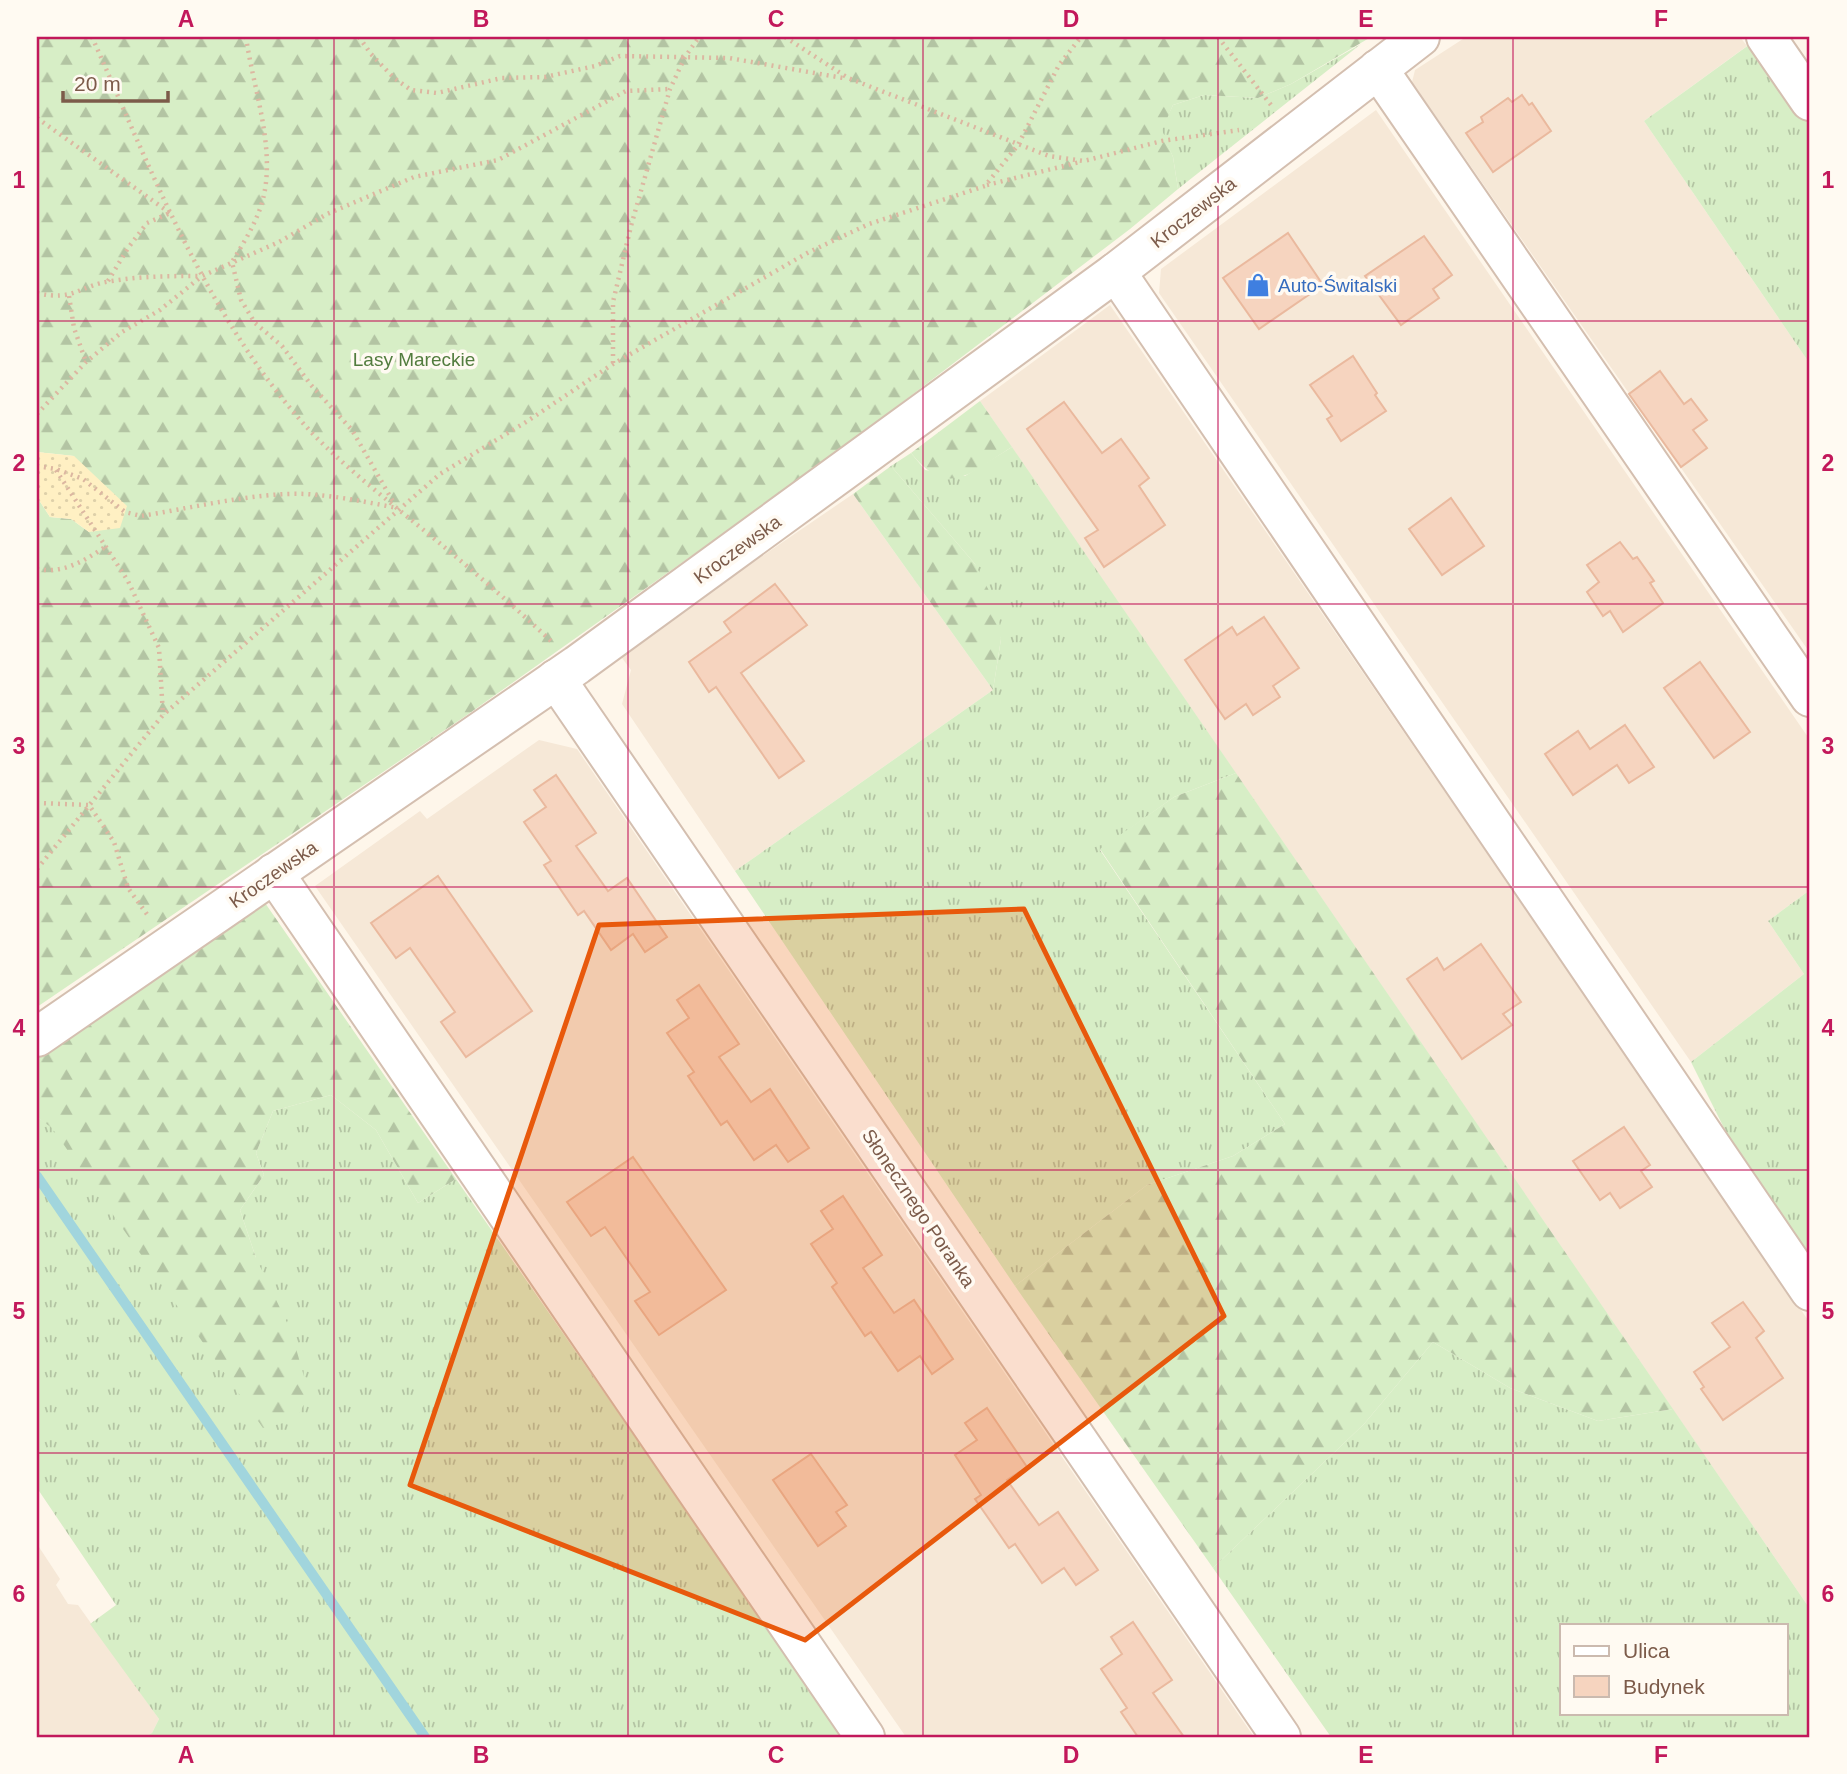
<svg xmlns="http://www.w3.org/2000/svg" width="1847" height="1774" font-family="Helvetica,sans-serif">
  <defs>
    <pattern id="grass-tufts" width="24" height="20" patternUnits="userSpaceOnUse" patternTransform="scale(1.75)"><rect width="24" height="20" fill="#d7eec6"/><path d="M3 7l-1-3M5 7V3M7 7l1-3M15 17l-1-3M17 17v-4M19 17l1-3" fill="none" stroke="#b3c4a3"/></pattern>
    <pattern id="forest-firs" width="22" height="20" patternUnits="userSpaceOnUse" patternTransform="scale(1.75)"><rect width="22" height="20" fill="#d7eec6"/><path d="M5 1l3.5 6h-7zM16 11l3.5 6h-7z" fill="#b3c4a3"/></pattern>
    <pattern id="sand-dots" width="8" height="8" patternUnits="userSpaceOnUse" patternTransform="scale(1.75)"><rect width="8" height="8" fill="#fff0c3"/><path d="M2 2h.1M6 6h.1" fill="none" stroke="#ded0a9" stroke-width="1.8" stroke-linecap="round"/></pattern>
  </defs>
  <rect width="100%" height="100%" fill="#fef6ea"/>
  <g fill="#f6e8d7">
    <polygon points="1466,37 1740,37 1747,46 1644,121 1810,364 1810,653 1412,82 1415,70"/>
    <polygon points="1376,110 1810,740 1810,890 1768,921 1804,974 1691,1062 1159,293 1161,269"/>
    <polygon points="1110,305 1810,1323 1810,1609 980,401"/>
    <polygon points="853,494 993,690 735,871 622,704 631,670 619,654"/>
    <polygon points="539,740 577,749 1254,1737 906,1737 315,886 420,811 427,819"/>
    <polygon points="37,1544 60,1579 56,1585 68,1604 78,1605 159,1719 152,1733 145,1737 37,1737"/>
  </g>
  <g fill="url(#grass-tufts)" fill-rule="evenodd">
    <polygon points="1757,39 1810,118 1810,364 1644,121"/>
    <polygon points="1361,44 1178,189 1173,157 1161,130 1173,105 1204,95 1258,98 1291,84"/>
    <polygon points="1012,447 1236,773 1174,797 1100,850 1285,1124 1233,1156 1147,1185 1015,1286 735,871 993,690 1001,639 975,564 891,466 911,453 925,470 965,476"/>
    <polygon points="1810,890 1810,1261 1734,1148 1691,1062 1804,974 1768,921"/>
    <polygon points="331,1095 376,1130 418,1203 456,1179 843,1737 145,1737 152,1733 159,1719 90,1624 116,1605 37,1488 37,1117 256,1258 240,1210 264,1175 256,1153 273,1111"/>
    <path d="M1433 1342 1510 1388 1598 1421 1673 1409 1810 1609V1737H1331L1213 1568 1364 1424ZM1562 1625H1786V1713H1562Z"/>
  </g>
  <g fill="url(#forest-firs)">
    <polygon points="37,37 1371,37 1291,84 1258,98 1204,95 1173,105 1162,130 1173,157 1178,189 1130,229 821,464 467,715 37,1007 37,497 50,517 71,519 89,532 74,456 37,452"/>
    <path d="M980 401 1012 447C971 472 949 500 911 453Z"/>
    <polygon points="891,466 975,564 998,608 1001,639 993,690 853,494"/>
    <polygon points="1236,773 1673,1409 1598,1421 1510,1388 1433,1342 1364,1424 1213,1568 1015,1286 1147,1185 1233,1156 1285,1124 1100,849 1174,797"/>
    <polygon points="263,900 456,1179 418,1203 376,1130 331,1095 273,1111 256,1153 264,1175 240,1210 256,1258 291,1331 309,1394 296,1420 263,1428 52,1128 37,1117 37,1049"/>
  </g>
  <polygon fill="url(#sand-dots)" points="37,452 74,456 127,506 120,528 89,532 71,519 50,517 37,497"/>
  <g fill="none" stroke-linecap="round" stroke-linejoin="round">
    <polyline stroke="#a1d5dd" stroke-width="10" points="37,1176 425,1737"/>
  </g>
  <g fill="#f6d4bf" stroke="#eab99e" stroke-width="2">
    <polygon points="1522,95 1529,105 1532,103 1551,131 1493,172 1466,133 1483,122 1481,117 1508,98 1512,102"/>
    <polygon points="1288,233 1323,285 1259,329 1223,278"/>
    <polygon points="1424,236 1452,275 1433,289 1439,298 1401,325 1365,276"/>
    <polygon points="1353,356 1377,393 1375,395 1386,411 1341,441 1327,419 1332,416 1310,385"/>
    <polygon points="1660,371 1684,404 1691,399 1707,420 1693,430 1707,448 1681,467 1629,394"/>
    <polygon points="1064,402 1102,453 1121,439 1149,478 1139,486 1165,525 1104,567 1085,538 1098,530 1027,429"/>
    <polygon points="1451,498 1484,546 1442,575 1409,529"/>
    <polygon points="1620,542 1633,559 1637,557 1654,581 1650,583 1663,603 1623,632 1610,611 1603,616 1587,592 1599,582 1587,565"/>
    <polygon points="775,584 807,625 741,673 804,761 779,778 716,687 709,692 689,662 731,632 724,622"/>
    <polygon points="1264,617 1299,668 1273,686 1280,697 1253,715 1246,704 1225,719 1185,660 1232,627 1237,635"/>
    <polygon points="1700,662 1750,732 1714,758 1664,688"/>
    <polygon points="1625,725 1654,767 1629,783 1617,765 1573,795 1545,754 1578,731 1590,749"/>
    <polygon points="556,775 596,833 576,846 608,891 627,878 667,937 645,952 633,934 611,950 584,911 578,915 544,865 551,861 524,822 546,807 534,790"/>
    <polygon points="438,876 532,1011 466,1057 441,1022 455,1012 410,948 396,958 371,923"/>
    <polygon points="1481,944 1521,1002 1503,1014 1512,1025 1462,1059 1407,979 1437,958 1444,970"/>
    <polygon points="699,985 739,1044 719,1057 751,1102 770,1089 809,1148 788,1162 776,1145 754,1160 727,1121 721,1125 688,1076 694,1072 667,1033 689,1018 677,1000"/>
    <polygon points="1624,1127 1650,1165 1641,1171 1652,1187 1620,1208 1610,1193 1600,1200 1573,1161"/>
    <polygon points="633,1157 726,1290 659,1335 635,1301 650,1292 627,1259 605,1227 591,1236 567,1202"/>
    <polygon points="843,1196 882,1255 863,1268 894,1313 914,1300 953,1359 932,1374 920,1356 898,1371 871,1332 865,1336 832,1287 837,1283 811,1244 833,1229 821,1211"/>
    <polygon points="1743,1302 1764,1331 1756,1338 1783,1378 1723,1420 1701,1389 1704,1387 1694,1372 1730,1347 1712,1323"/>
    <polygon points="987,1408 1027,1467 1007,1480 1039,1525 1058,1512 1098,1570 1076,1585 1064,1568 1042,1583 1015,1544 1009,1548 975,1499 981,1495 955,1455 977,1440 965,1423"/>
    <polygon points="811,1454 847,1505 836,1512 846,1526 818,1546 773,1480"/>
    <polygon points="1133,1622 1172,1680 1153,1693 1184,1737 1138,1737 1121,1712 1127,1708 1101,1669 1122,1654 1111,1637"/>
  </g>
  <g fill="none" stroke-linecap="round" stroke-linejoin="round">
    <g stroke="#d4bfb0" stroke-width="42">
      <g id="minor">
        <polyline points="1766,37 1810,101"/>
        <polyline points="1378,69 1810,697"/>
        <polyline points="1116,272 1810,1291"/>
        <polyline points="556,679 1281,1737"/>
        <polyline points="274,873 865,1737"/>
        <polyline points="37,1037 577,665 1116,272 1420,37"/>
      </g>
    </g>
    <g stroke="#dcb7a1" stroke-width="4.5" stroke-dasharray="2 5" stroke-linecap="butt">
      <path d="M92 37C153 174 208 321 312 433 339 461 369 485 399 510 451 552 502 595 551 641"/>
      <path d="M246 37C253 88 276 148 263 199 257 222 244 242 232 262L241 300 255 323 282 346 311 385 352 430 395 505"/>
      <polyline points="359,37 371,54 394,78 411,90 437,93 502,78 545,77 595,66 620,56 729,58 843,78"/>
      <polyline points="785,37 848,78 1049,156 1084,161 1162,141 1239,130"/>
      <polyline points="1218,37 1271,105"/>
      <polyline points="37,118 170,213"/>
      <polyline points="987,185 1080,162"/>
      <polyline points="108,281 128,248 147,223 170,213"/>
      <path d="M37 293C74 302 80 285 112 281 142 276 171 276 201 276"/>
      <polyline points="69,296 74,328 86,362"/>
      <polyline points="613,363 613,302 631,226 670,89 685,57 699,37"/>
      <polyline points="37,414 86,362 122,332 160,310 202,276 279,242 327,214 414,177 498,160 626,91 670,89"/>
      <path d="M37 466 56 469 83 479 125 512 141 516C192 508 256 492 306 494 337 496 367 502 397 508"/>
      <polyline points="56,470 128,581 159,648 163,715"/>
      <path d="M37 569C63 574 84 561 105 547"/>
      <polyline points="37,803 89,805 114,842 128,888 149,917"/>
      <polyline points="37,869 163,715 440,474 526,422 613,364 809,252 869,224 985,186 1018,145 1059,65 1081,37"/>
    </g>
    <use href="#minor" stroke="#fff" stroke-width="38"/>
  </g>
  <path fill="#e8590c" fill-opacity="0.2" stroke="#e8590c" stroke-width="5" stroke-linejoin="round" d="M1024 909 1224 1316 805 1640 410 1485 599 925Z"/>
  <path fill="none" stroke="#c2185b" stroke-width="2" stroke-opacity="0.55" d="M334 37V1737M628 37V1737M923 37V1737M1218 37V1737M1513 37V1737M37 321H1810M37 604H1810M37 887H1810M37 1170H1810M37 1453H1810"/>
  <defs>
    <g id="shop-bare" transform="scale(1.89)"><path d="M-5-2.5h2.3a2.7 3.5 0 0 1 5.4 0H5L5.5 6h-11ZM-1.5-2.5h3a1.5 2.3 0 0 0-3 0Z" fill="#3f7fe0" stroke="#fffaf2" stroke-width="2.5" paint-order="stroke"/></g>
  </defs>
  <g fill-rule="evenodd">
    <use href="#shop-bare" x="1258" y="285"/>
  </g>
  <g text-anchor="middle" stroke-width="7" stroke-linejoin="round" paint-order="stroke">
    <g font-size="19" fill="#7c5b4a" stroke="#fffaf2">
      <text transform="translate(1193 212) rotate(-38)" y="7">Kroczewska</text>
      <text transform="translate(737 549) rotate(-36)" y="7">Kroczewska</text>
      <text transform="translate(273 874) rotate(-35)" y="7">Kroczewska</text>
      <text transform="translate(919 1208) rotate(56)" y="7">Słonecznego Poranka</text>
    </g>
    <g font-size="19" fill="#366cbe" stroke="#fffaf2" text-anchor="start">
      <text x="1278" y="292">Auto-Świtalski</text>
    </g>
    <g font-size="19" fill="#527c3e" stroke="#fffaf2">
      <text x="414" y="366">Lasy Mareckie</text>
    </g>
  </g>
  <rect width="1847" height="1774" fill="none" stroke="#fffaf2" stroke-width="77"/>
  <rect x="1560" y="1624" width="228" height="91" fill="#fffaf2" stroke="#cbbaaf" stroke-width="2"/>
  <rect x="1574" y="1646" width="35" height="10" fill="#ffffff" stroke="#cbbaaf" stroke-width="2"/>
  <text x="1623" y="1658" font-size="21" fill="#7c5b4a">Ulica</text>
  <rect x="1574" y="1676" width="35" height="21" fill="#f6d4bf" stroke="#cbbaaf" stroke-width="2"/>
  <text x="1623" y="1694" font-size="21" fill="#7c5b4a">Budynek</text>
  <path d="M63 91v10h105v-10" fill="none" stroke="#7c5b4a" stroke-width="3.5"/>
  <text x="74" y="91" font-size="21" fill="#7c5b4a" stroke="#fffaf2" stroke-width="5" paint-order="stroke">20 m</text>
  <rect x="38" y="38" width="1770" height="1698" fill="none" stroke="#c2185b" stroke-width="2.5"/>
  <g font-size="23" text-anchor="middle" font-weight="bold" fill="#c2185b">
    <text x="186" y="27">A</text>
    <text x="481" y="27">B</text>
    <text x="776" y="27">C</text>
    <text x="1071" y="27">D</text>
    <text x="1366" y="27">E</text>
    <text x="1661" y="27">F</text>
    <text x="19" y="188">1</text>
    <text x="1828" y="188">1</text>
    <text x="19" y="471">2</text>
    <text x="1828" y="471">2</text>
    <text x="19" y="754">3</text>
    <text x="1828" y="754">3</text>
    <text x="19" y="1036">4</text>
    <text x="1828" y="1036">4</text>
    <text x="19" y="1319">5</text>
    <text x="1828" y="1319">5</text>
    <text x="19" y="1602">6</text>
    <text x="1828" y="1602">6</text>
    <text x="186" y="1763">A</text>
    <text x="481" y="1763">B</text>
    <text x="776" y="1763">C</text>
    <text x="1071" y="1763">D</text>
    <text x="1366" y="1763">E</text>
    <text x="1661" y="1763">F</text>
  </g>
</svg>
